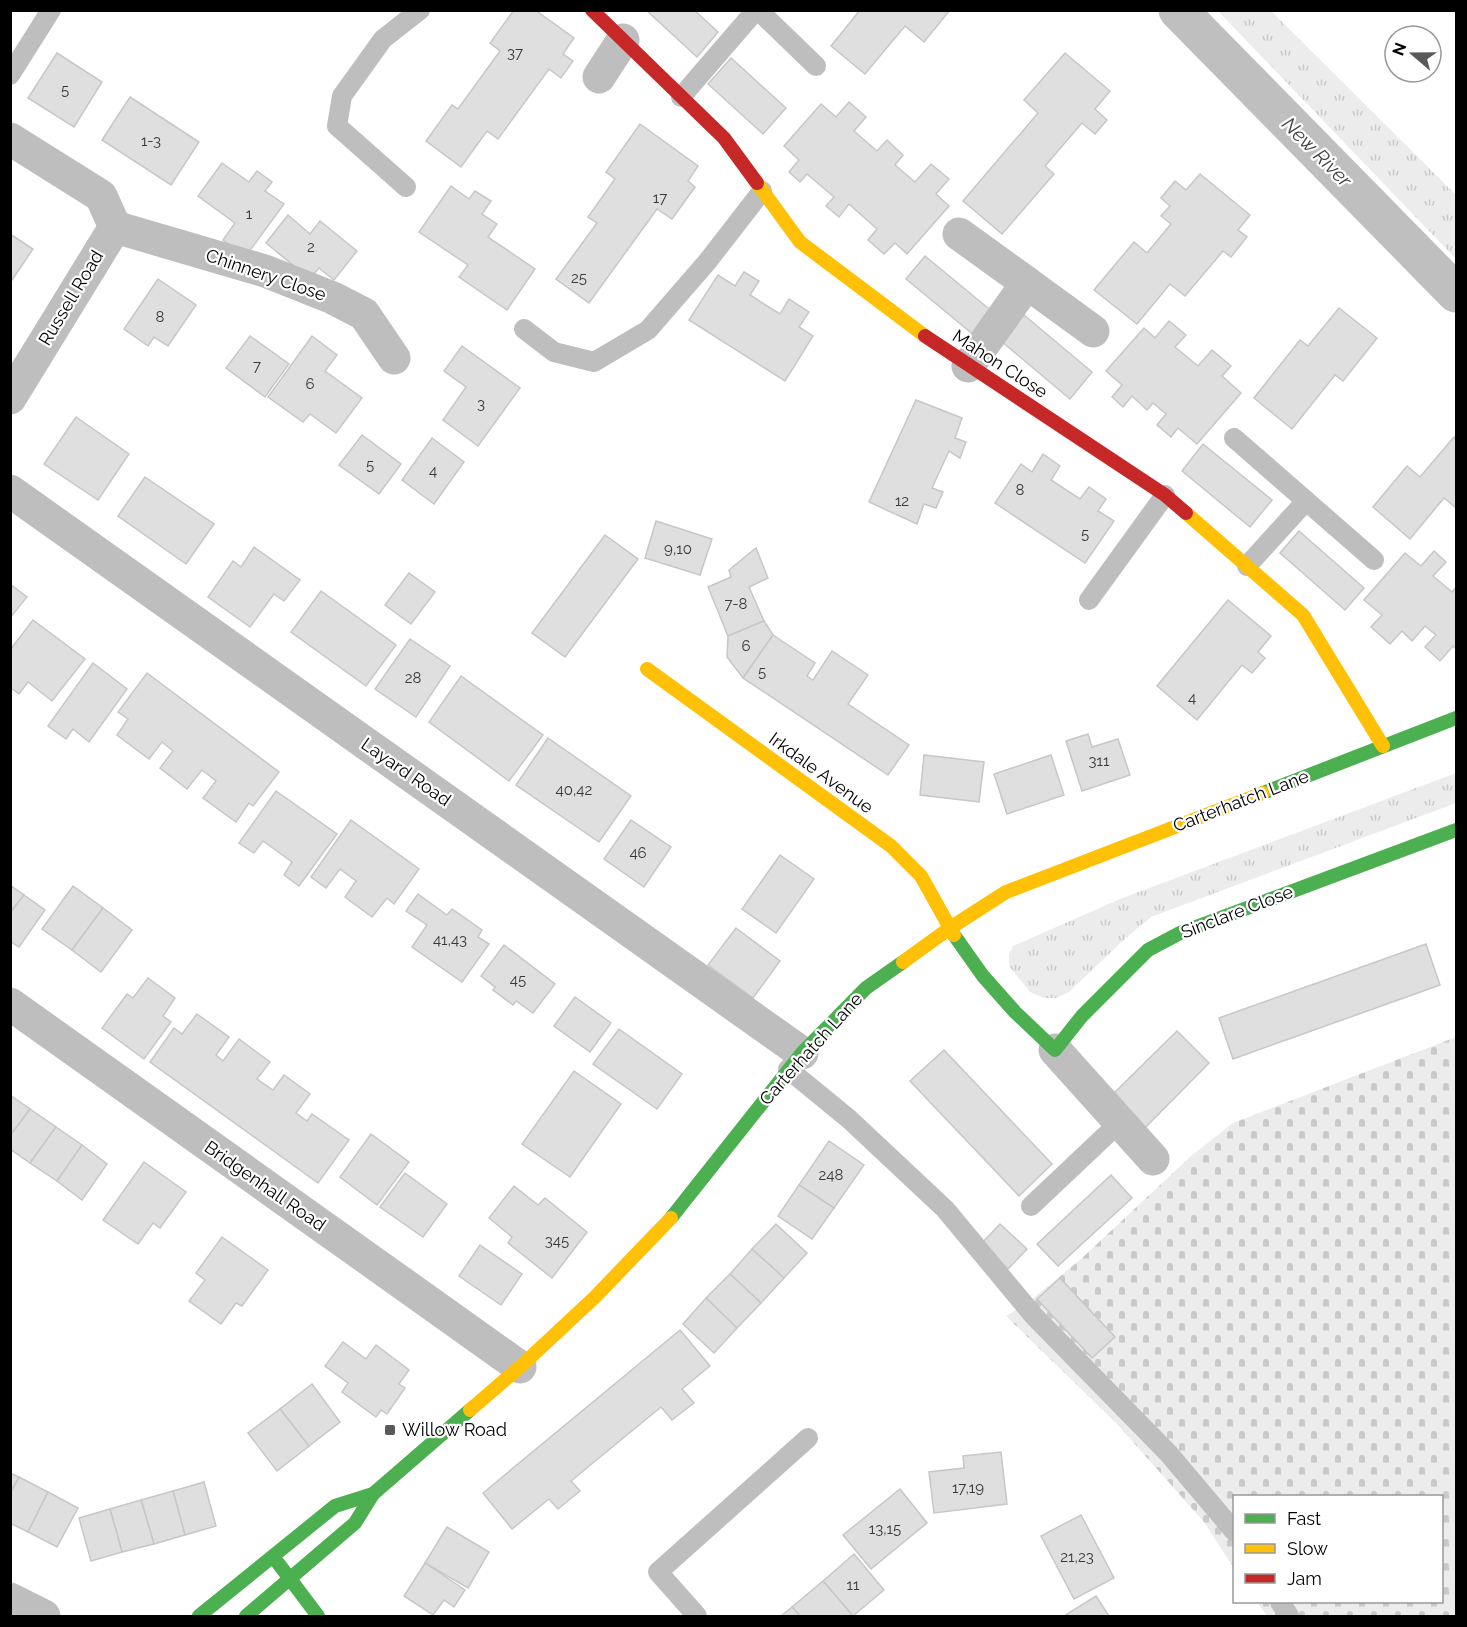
<svg xmlns="http://www.w3.org/2000/svg" width="1467" height="1627" font-family="Raleway,sans-serif">
  <defs>
    <pattern id="grass-tufts" width="24" height="20" patternUnits="userSpaceOnUse" patternTransform="scale(1.5)"><rect width="24" height="20" fill="#ececec"/><path d="M3 7l-1-3M5 7V3M7 7l1-3M15 17l-1-3M17 17v-4M19 17l1-3" fill="none" stroke="#c9c9c9"/></pattern>
    <pattern id="cemetery-stones" width="16" height="16" patternUnits="userSpaceOnUse" patternTransform="scale(1.5)"><rect width="16" height="16" fill="#ececec"/><path d="M2 7V4a2 2 0 0 1 4 0v3zM10 15v-3a2 2 0 0 1 4 0v3z" fill="#c9c9c9"/></pattern>
  </defs>
  <rect width="100%" height="100%" fill="#fff"/>
  <g fill="url(#grass-tufts)">
    <polygon points="1218,11 1271,11 1456,195 1456,259"/>
    <polygon points="1456,773 1456,803 1151,917 1128,936 1069,992 1056,998 1044,998 1030,992 1009,966 1009,954 1013,946 1120,899"/>
  </g>
  <polygon fill="url(#cemetery-stones)" points="1456,1037 1456,1616 1267,1616 1257,1602 1442,1602 1442,1496 1234,1496 1234,1568 1204,1522 1117,1424 1006,1316 1026,1304 1081,1259 1191,1156 1233,1123"/>
  <g fill="none" stroke-linecap="round" stroke-linejoin="round">
    <polyline stroke="#bfbfbf" stroke-width="39" points="1178,10 1456,293"/>
  </g>
  <g fill="#dfdfdf" stroke="#c7c7c7" stroke-width="1.5">
    <polygon points="514,10 535,10 574,38 563,54 573,61 561,78 549,69 498,139 487,131 461,167 426,141 452,105 458,109 500,51 490,43"/>
    <polygon points="646,10 694,10 718,32 697,57"/>
    <polygon points="860,10 885,11 950,10 924,42 905,26 865,74 831,46"/>
    <polygon points="57,53 102,82 74,127 28,98"/>
    <polygon points="1065,53 1110,91 1095,109 1107,120 1095,134 1082,123 1045,166 1054,174 1002,234 963,201 1038,113 1024,100"/>
    <polygon points="731,58 786,108 763,134 708,84"/>
    <polygon points="130,97 199,142 171,185 102,140"/>
    <polygon points="849,102 866,117 854,131 877,151 887,140 903,155 895,165 915,182 931,164 949,179 936,194 949,206 907,254 895,243 884,254 868,240 877,229 849,204 839,217 826,206 834,197 807,174 800,182 789,172 799,160 784,146 821,104 836,117"/>
    <polygon points="640,124 698,166 688,181 695,187 672,219 657,209 589,303 556,279 597,223 588,217 615,179 606,172"/>
    <polygon points="222,163 249,182 257,171 272,182 265,191 284,204 246,256 223,240 235,223 198,196"/>
    <polygon points="1200,174 1250,215 1238,230 1247,237 1231,257 1223,251 1185,296 1170,284 1137,324 1094,290 1134,242 1147,253 1171,224 1161,216 1170,206 1161,198 1175,181 1186,190"/>
    <polygon points="451,186 469,199 475,191 491,201 482,214 497,224 488,237 535,269 507,310 459,277 468,265 419,232"/>
    <polygon points="288,215 310,234 320,221 357,251 334,280 319,268 310,279 266,243"/>
    <polygon points="10,234 33,249 10,283"/>
    <polygon points="925,256 994,313 975,336 906,279"/>
    <polygon points="744,272 759,281 750,295 780,314 789,299 809,312 799,327 813,336 785,381 689,320 718,275 735,286"/>
    <polygon points="158,279 196,305 168,346 154,337 148,346 124,329"/>
    <polygon points="1339,308 1377,338 1343,381 1335,375 1292,429 1254,398 1300,340 1308,346"/>
    <polygon points="1024,315 1092,372 1070,399 1001,341"/>
    <polygon points="1169,321 1186,335 1175,347 1198,366 1212,350 1231,366 1222,376 1241,393 1197,444 1178,428 1171,437 1157,425 1166,414 1153,403 1147,410 1132,396 1123,407 1112,397 1122,385 1106,371 1144,328 1155,338"/>
    <polygon points="250,336 289,364 265,397 226,368"/>
    <polygon points="312,336 337,355 325,371 362,398 336,433 310,414 303,422 268,397"/>
    <polygon points="462,346 520,388 478,446 443,420 466,387 444,371"/>
    <polygon points="916,400 962,418 955,438 966,442 960,458 949,451 932,488 943,492 936,508 924,504 917,524 869,502"/>
    <polygon points="76,417 129,454 98,500 44,464"/>
    <polygon points="362,435 401,464 379,494 339,465"/>
    <polygon points="1454,437 1456,440 1456,508 1444,498 1410,539 1373,507 1407,466 1420,477"/>
    <polygon points="432,438 464,462 434,504 402,480"/>
    <polygon points="1203,444 1272,500 1250,527 1182,471"/>
    <polygon points="1043,454 1060,466 1051,480 1080,499 1089,487 1106,499 1098,511 1114,521 1085,563 995,503 1021,464 1032,472"/>
    <polygon points="145,477 214,524 186,564 118,516"/>
    <polygon points="656,521 712,539 700,575 645,558"/>
    <polygon points="1299,531 1364,588 1345,610 1280,553"/>
    <polygon points="605,535 638,559 565,657 532,633"/>
    <polygon points="254,547 300,580 284,601 274,594 250,627 208,597 233,561 241,567"/>
    <polygon points="756,548 768,578 749,587 764,621 728,636 708,587 731,577 729,570"/>
    <polygon points="1434,551 1446,562 1433,576 1452,592 1456,587 1456,649 1453,646 1440,661 1425,647 1436,635 1425,626 1412,641 1402,631 1390,644 1371,627 1382,615 1364,600 1405,553 1421,566"/>
    <polygon points="409,573 435,592 411,624 385,605"/>
    <polygon points="10,584 27,597 10,618"/>
    <polygon points="321,591 396,645 366,686 291,632"/>
    <polygon points="1228,600 1271,636 1258,652 1265,658 1252,673 1242,665 1197,720 1157,686"/>
    <polygon points="33,620 85,659 52,701 28,682 19,694 10,687 10,650"/>
    <polygon points="764,621 773,635 743,678 727,657 728,636"/>
    <polygon points="773,635 815,663 807,676 813,680 832,651 868,675 848,704 909,745 888,775 743,678"/>
    <polygon points="410,639 450,666 416,717 375,689"/>
    <polygon points="93,663 127,689 89,742 73,729 66,739 48,726"/>
    <polygon points="147,673 279,772 253,806 249,803 236,822 203,798 216,781 202,770 187,789 160,768 173,751 162,742 149,759 117,735 128,719 118,712"/>
    <polygon points="461,676 543,735 509,781 429,722"/>
    <polygon points="1088,734 1092,747 1118,739 1130,775 1082,791 1066,741"/>
    <polygon points="548,738 631,796 599,842 516,785"/>
    <polygon points="924,755 984,762 979,802 920,795"/>
    <polygon points="1051,755 1064,795 1007,814 994,774"/>
    <polygon points="276,791 337,834 299,886 284,875 292,862 263,841 254,853 239,843"/>
    <polygon points="351,820 419,869 394,904 387,898 372,917 345,897 356,881 340,869 326,888 311,877"/>
    <polygon points="631,820 671,847 644,887 604,859"/>
    <polygon points="780,855 814,879 776,933 742,909"/>
    <polygon points="10,885 24,895 10,913"/>
    <polygon points="73,886 103,908 72,950 42,929"/>
    <polygon points="418,894 447,915 452,909 482,930 478,937 489,944 462,982 412,947 427,925 406,911"/>
    <polygon points="24,895 45,910 19,947 10,941 10,913"/>
    <polygon points="103,908 132,930 101,972 72,950"/>
    <polygon points="736,928 780,961 753,998 708,965"/>
    <polygon points="1426,944 1440,985 1233,1059 1219,1018"/>
    <polygon points="504,945 555,984 533,1013 516,1001 513,1005 493,990 495,987 481,976"/>
    <polygon points="148,978 175,998 163,1016 171,1022 144,1059 102,1028 127,994 133,998"/>
    <polygon points="575,997 611,1023 590,1052 554,1026"/>
    <polygon points="197,1014 229,1037 216,1055 223,1061 239,1039 270,1062 257,1079 273,1090 284,1075 310,1094 296,1113 307,1121 312,1114 349,1140 318,1183 150,1062 174,1028 182,1034"/>
    <polygon points="619,1029 682,1074 657,1109 593,1064"/>
    <polygon points="1177,1031 1209,1063 1141,1132 1108,1099"/>
    <polygon points="944,1050 1052,1164 1019,1196 910,1081"/>
    <polygon points="574,1071 621,1104 570,1177 522,1144"/>
    <polygon points="10,1095 30,1109 10,1136"/>
    <polygon points="30,1109 56,1127 30,1163 10,1149 10,1136"/>
    <polygon points="56,1127 82,1145 57,1181 30,1163"/>
    <polygon points="371,1134 409,1162 377,1205 340,1177"/>
    <polygon points="829,1141 864,1165 834,1208 799,1185"/>
    <polygon points="82,1145 107,1164 82,1200 57,1181"/>
    <polygon points="144,1162 186,1192 160,1228 153,1223 138,1244 103,1220"/>
    <polygon points="405,1173 447,1204 423,1237 380,1207"/>
    <polygon points="1111,1175 1132,1198 1058,1266 1037,1244"/>
    <polygon points="799,1185 834,1208 812,1239 778,1216"/>
    <polygon points="514,1186 538,1205 545,1198 587,1232 552,1278 508,1243 512,1237 489,1218"/>
    <polygon points="776,1224 807,1253 784,1278 752,1249"/>
    <polygon points="1000,1224 1027,1249 1008,1269 981,1244"/>
    <polygon points="222,1237 268,1270 242,1306 236,1303 221,1324 189,1301 205,1280 196,1273"/>
    <polygon points="480,1245 522,1274 501,1305 459,1276"/>
    <polygon points="752,1249 784,1278 761,1303 730,1274"/>
    <polygon points="730,1274 761,1303 737,1328 706,1298"/>
    <polygon points="1060,1278 1115,1337 1092,1358 1037,1299"/>
    <polygon points="706,1298 737,1328 714,1353 683,1324"/>
    <polygon points="680,1330 710,1366 682,1389 694,1403 672,1420 661,1407 571,1481 580,1491 558,1509 549,1499 512,1529 483,1493"/>
    <polygon points="343,1342 366,1359 376,1345 409,1370 399,1384 405,1388 387,1414 381,1410 376,1417 342,1392 348,1383 325,1366"/>
    <polygon points="312,1384 340,1422 309,1446 280,1409"/>
    <polygon points="280,1409 309,1446 277,1471 248,1433"/>
    <polygon points="1001,1452 1007,1504 934,1513 929,1472 964,1468 963,1456"/>
    <polygon points="10,1473 19,1477 10,1494"/>
    <polygon points="19,1477 48,1492 28,1532 10,1523 10,1494"/>
    <polygon points="204,1482 216,1526 185,1535 173,1491"/>
    <polygon points="900,1489 927,1523 871,1569 843,1535"/>
    <polygon points="173,1491 185,1535 154,1544 141,1500"/>
    <polygon points="48,1492 78,1508 57,1547 28,1532"/>
    <polygon points="141,1500 154,1544 122,1552 110,1509"/>
    <polygon points="110,1509 122,1552 91,1561 79,1518"/>
    <polygon points="1081,1515 1114,1578 1074,1599 1041,1536"/>
    <polygon points="447,1527 489,1552 468,1588 425,1563"/>
    <polygon points="854,1554 884,1590 853,1616 823,1581"/>
    <polygon points="425,1563 465,1590 454,1607 444,1600 433,1615 404,1596"/>
    <polygon points="823,1581 853,1616 800,1616 792,1607"/>
    <polygon points="1096,1596 1109,1616 1064,1616"/>
    <polygon points="792,1607 800,1616 781,1616"/>
  </g>
  <g fill="none" stroke-linecap="round" stroke-linejoin="round">
    <g stroke="#bebebe" stroke-width="20">
      <polyline points="758,10 816,66"/>
      <polyline points="10,75 51,10"/>
      <polyline points="681,97 756,10"/>
      <polyline points="406,187 337,126 342,96 383,39 420,10"/>
      <polyline points="524,329 554,352 594,362 648,330 707,262 762,191"/>
      <polyline points="1234,438 1374,560"/>
      <polyline points="1247,566 1306,501"/>
      <polyline points="1089,600 1165,495"/>
      <polyline points="788,1069 849,1119 945,1209 1034,1316 1169,1454 1234,1531"/>
      <polyline points="1031,1206 1120,1122"/>
      <polyline points="1280,1602 1289,1616"/>
      <polyline points="697,1616 658,1572 808,1438"/>
    </g>
    <g stroke="#bebebe" stroke-width="33">
      <polyline points="599,77 623,40"/>
      <polyline points="10,139 101,196 115,227 10,398"/>
      <polyline points="115,227 265,271 333,298 364,314 394,358"/>
      <polyline points="959,234 1027,283 968,366"/>
      <polyline points="1027,283 1093,331"/>
      <polyline points="10,491 802,1053"/>
      <polyline points="10,1004 520,1367"/>
      <polyline points="1055,1050 1153,1159"/>
      <polyline points="10,1599 44,1616"/>
    </g>
    <g stroke="#4caf50" stroke-width="14">
      <polyline points="1263,793 1456,718"/>
      <polyline points="954,935 983,976 1015,1012 1055,1050 1082,1016 1148,950 1180,933 1456,830"/>
      <polyline points="671,1218 802,1053 866,988 903,962"/>
      <polyline points="278,1563 318,1616"/>
      <polyline points="199,1616 335,1506 373,1494"/>
      <polyline points="246,1616 355,1523 373,1494 470,1410"/>
    </g>
    <g stroke="#ffc107" stroke-width="14">
      <polyline points="757,183 800,242 925,336"/>
      <polyline points="1186,513 1303,615 1383,746"/>
      <polyline points="647,669 891,846 921,876 954,935"/>
      <polyline points="903,962 950,928 1006,892 1263,793"/>
      <polyline points="470,1410 520,1367 595,1297 671,1218"/>
    </g>
    <g stroke="#c62828" stroke-width="14">
      <polyline points="592,10 724,138 757,183"/>
      <polyline points="925,336 1165,495 1186,513"/>
    </g>
  </g>
  <rect fill="#595959" stroke="#fff" stroke-width="2" x="384" y="1424" width="12" height="12" rx="3"/>
  <g text-anchor="middle" stroke-width="4.5" stroke-linejoin="round" paint-order="stroke">
    <g font-size="15" fill="#383838">
      <text x="515" y="58">37</text>
      <text x="65" y="95">5</text>
      <text x="151" y="146">1-3</text>
      <text x="660" y="203">17</text>
      <text x="249" y="219">1</text>
      <text x="311" y="252">2</text>
      <text x="579" y="283">25</text>
      <text x="160" y="322">8</text>
      <text x="257" y="371">7</text>
      <text x="310" y="389">6</text>
      <text x="481" y="409">3</text>
      <text x="370" y="470">5</text>
      <text x="433" y="476">4</text>
      <text x="1020" y="495">8</text>
      <text x="902" y="506">12</text>
      <text x="1085" y="539">5</text>
      <text x="678" y="554">9,10</text>
      <text x="736" y="609">7-8</text>
      <text x="746" y="651">6</text>
      <text x="762" y="677">5</text>
      <text x="413" y="683">28</text>
      <text x="1192" y="703">4</text>
      <text x="1099" y="766">311</text>
      <text x="574" y="795">40,42</text>
      <text x="638" y="858">46</text>
      <text x="450" y="945">41,43</text>
      <text x="518" y="985">45</text>
      <text x="831" y="1180">248</text>
      <text x="557" y="1246">345</text>
      <text x="968" y="1493">17,19</text>
      <text x="885" y="1534">13,15</text>
      <text x="1077" y="1562">21,23</text>
      <text x="853" y="1590">11</text>
    </g>
    <g font-size="18" fill="#000" stroke="#fff">
      <text transform="translate(266 275) rotate(19)" y="6">Chinnery Close</text>
      <text transform="translate(71 298) rotate(-59)" y="6">Russell Road</text>
      <text transform="translate(1000 364) rotate(33)" y="6">Mahon Close</text>
      <text transform="translate(406 772) rotate(35)" y="6">Layard Road</text>
      <text transform="translate(821 773) rotate(36)" y="6">Irkdale Avenue</text>
      <text transform="translate(1241 801) rotate(-21)" y="6">Carterhatch Lane</text>
      <text transform="translate(1237 912) rotate(-21)" y="6">Sinclare Close</text>
      <text transform="translate(811 1049) rotate(-48)" y="6">Carterhatch Lane</text>
      <text transform="translate(265 1186) rotate(35)" y="6">Bridgenhall Road</text>
    </g>
    <g font-size="18" fill="#000" stroke="#fff" text-anchor="start">
      <text x="402" y="1436">Willow Road</text>
    </g>
    <g font-size="20" font-style="italic" fill="#444" stroke="#fff">
      <text transform="translate(1317 152) rotate(45)" y="7">New River</text>
    </g>
  </g>
  <rect width="1467" height="1627" fill="none" stroke="#000000" stroke-width="24"/>
  <rect x="1233" y="1495" width="210" height="108" fill="#ffffff" stroke="#999999" stroke-width="1.5"/>
  <rect x="1245" y="1514" width="30" height="9" fill="#4caf50" stroke="#999999" stroke-width="1.5"/>
  <text x="1287" y="1525" font-size="18" fill="#000000">Fast</text>
  <rect x="1245" y="1544" width="30" height="9" fill="#ffc107" stroke="#999999" stroke-width="1.5"/>
  <text x="1287" y="1555" font-size="18" fill="#000000">Slow</text>
  <rect x="1245" y="1574" width="30" height="9" fill="#c62828" stroke="#999999" stroke-width="1.5"/>
  <text x="1287" y="1585" font-size="18" fill="#000000">Jam</text>
  <g transform="translate(1413 54) rotate(290)"><circle r="28" fill="#ffffff" stroke="#999999" stroke-width="1.5"/>
  <path d="M0-4.5L10 22L0 15L-10 22Z" fill="#595959"/>
  <text y="-9" font-size="16" font-weight="bold" text-anchor="middle" fill="#000000">N</text>
  </g>
</svg>
